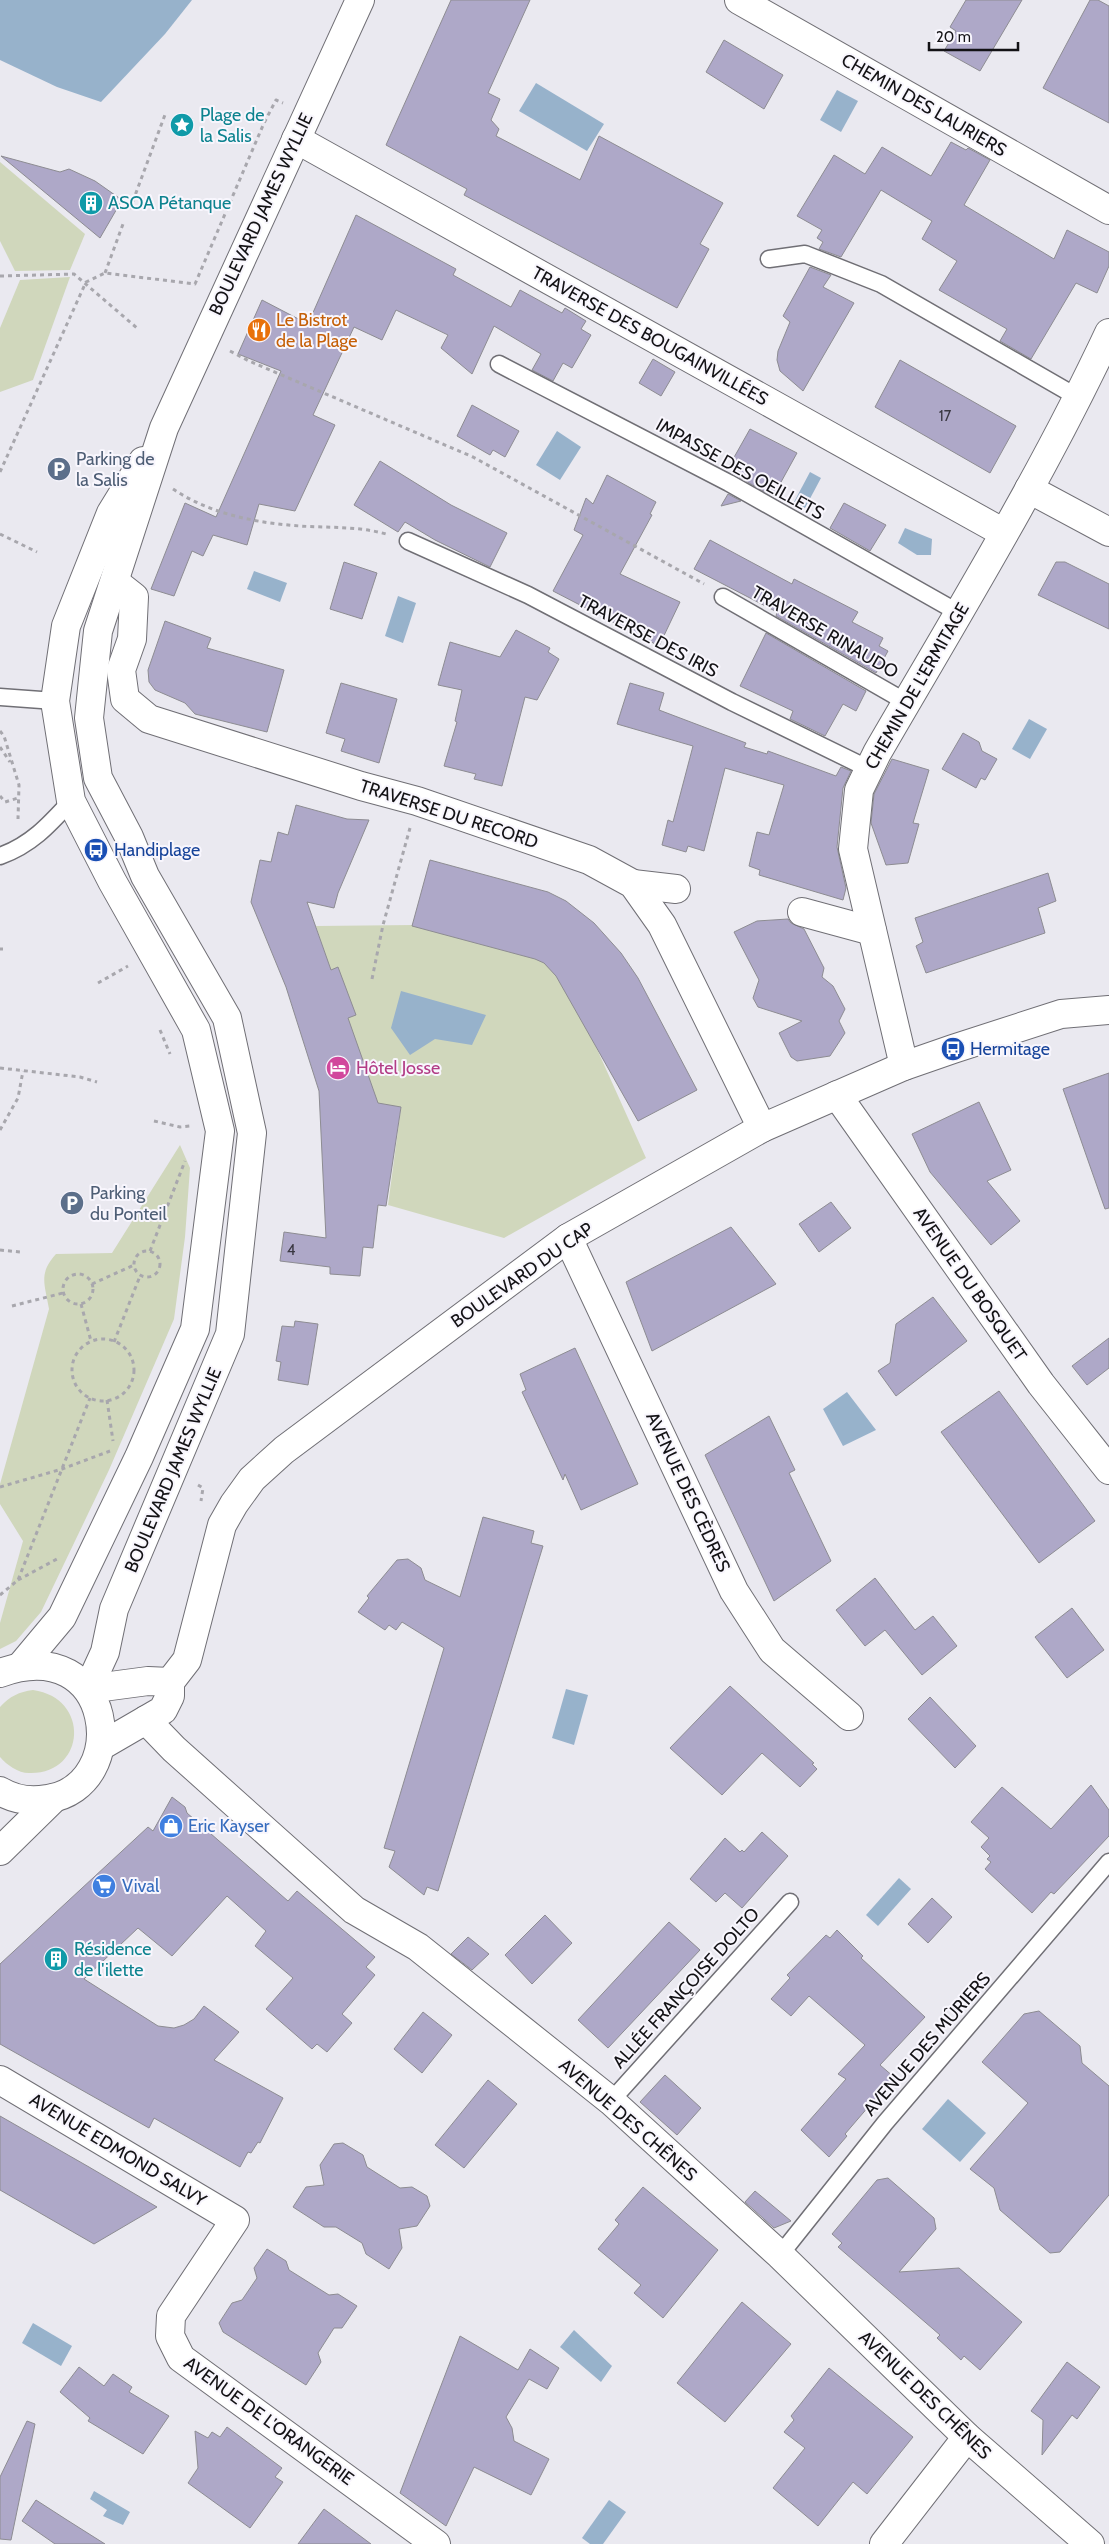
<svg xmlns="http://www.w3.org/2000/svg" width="1109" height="2544" font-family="Cabin,sans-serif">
  <rect width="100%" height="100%" fill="#eae9f0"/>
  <g fill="#d0d7bc">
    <polygon points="0,162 85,234 70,270 15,271 0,241"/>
    <polygon points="70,277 33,380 0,392 0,328 20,280"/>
    <polygon points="414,925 547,962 583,1018 646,1158 504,1238 388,1205 401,1108 375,1104 316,926"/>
    <path d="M180 1145 190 1168 185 1237 174 1319 109 1470 41 1612 16 1641 0 1649V1623L23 1541 0 1504V1484L49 1309C45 1284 38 1274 56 1254L112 1253Z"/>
    <path d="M33 1690C91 1698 86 1775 29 1773 18 1773 7 1765 0 1757V1707C10 1696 19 1692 33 1690Z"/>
  </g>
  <g fill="#97b2cb">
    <polygon points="0,0 192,0 165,34 101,102 57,87 0,60"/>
    <polygon points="536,83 604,124 587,151 519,111"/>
    <polygon points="837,90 858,101 841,132 820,120"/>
    <polygon points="557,431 581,447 560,480 536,465"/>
    <polygon points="810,472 821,478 805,508 794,502"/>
    <polygon points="905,528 932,539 931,555 917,555 898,543"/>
    <polygon points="254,571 287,583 280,602 247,589"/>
    <polygon points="398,596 416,603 403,643 385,636"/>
    <polygon points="1029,719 1047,729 1030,759 1012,749"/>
    <polygon points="401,991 486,1015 472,1045 435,1039 410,1055 391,1028"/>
    <polygon points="847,1392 876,1430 843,1446 823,1409"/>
    <polygon points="566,1689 588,1695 574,1745 552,1738"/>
    <polygon points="899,1878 911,1889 878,1926 866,1915"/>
    <polygon points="948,2099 986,2133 960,2162 922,2129"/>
    <polygon points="33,2323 72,2346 61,2366 22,2343"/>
    <polygon points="574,2330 612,2366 601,2382 560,2347"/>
    <polygon points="94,2491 130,2512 123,2525 103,2516 107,2510 90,2499"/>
    <polygon points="609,2500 626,2512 603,2544 590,2544 582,2538"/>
  </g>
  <g fill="#aea8c8" stroke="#8d8c92">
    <polygon points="451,0 530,0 488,93 500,99 491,120 499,129 496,136 580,180 599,136 723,203 700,244 709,249 677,308 464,195 467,189 386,145"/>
    <polygon points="966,0 1022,0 980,71 944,51 956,31 950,27"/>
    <polygon points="1090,0 1098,0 1109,6 1109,123 1043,88"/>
    <polygon points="724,40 783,75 764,109 706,72"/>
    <polygon points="951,142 966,150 968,148 990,160 964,205 1054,259 1067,230 1109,252 1109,266 1097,293 1076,283 1031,359 1000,341 1007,329 939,290 957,261 922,239 932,221 881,190 841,257 819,249 823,242 817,238 822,230 797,216 834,155 865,174 882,147 931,176"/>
    <polygon points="1,156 60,172 69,169 95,181 122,200 100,238"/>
    <polygon points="356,215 456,269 453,275 511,307 520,290 562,313 565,308 586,321 581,329 591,335 572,368 563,363 553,381 532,370 541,354 494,326 472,374 441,348 448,335 396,310 382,340 354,327 313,415 335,425 295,511 259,504 247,545 213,535 203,556 192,551 174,596 151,589 185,503 216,517 281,371 238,354 262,300 308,324"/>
    <polygon points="810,267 831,275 823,287 854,303 803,391 780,371 777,360 778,351 790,322 783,316"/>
    <polygon points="653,359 675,372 661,396 639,383"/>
    <polygon points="900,360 1016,426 990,473 875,407"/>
    <polygon points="472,405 519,431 505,457 493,450 490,455 457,436"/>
    <polygon points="750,429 797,453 775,493 770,495 737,476 739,474 728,468"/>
    <polygon points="380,461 451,505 507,533 490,567 435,540 405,522 398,532 354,505"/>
    <polygon points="607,475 656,502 650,514 652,515 620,574 680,602 659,646 553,591 583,535 574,530 586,498 593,504"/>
    <polygon points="728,494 741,501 721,506"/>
    <polygon points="844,503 886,525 870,551 830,528"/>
    <polygon points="710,540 792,584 794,579 858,612 852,622 883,638 879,646 888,651 876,673 776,616 777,612 694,569"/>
    <polygon points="344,562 377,573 362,619 330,609"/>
    <polygon points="1056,562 1065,562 1109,584 1109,629 1038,595"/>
    <polygon points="165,621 211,638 207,648 284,670 267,732 195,714 185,703 155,690 149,682 148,670"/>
    <polygon points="516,630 550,648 548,652 559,659 537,700 525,697 502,786 474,779 476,774 444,766 457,722 455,721 462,690 438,685 450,642 500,657"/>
    <polygon points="766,633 866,691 856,711 843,704 825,736 790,719 793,711 740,686"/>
    <polygon points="341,683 397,699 379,763 341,751 345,739 326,733"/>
    <polygon points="630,683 664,693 659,710 746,743 744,747 767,754 768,751 836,776 841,767 851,771 843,788 837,847 846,888 843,900 759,875 760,870 749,866 757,832 769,835 784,785 725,768 704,851 688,846 686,852 662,845 668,820 673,822 693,746 617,724"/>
    <polygon points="963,733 979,742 982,751 997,759 985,780 981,778 976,788 942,769"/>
    <polygon points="892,759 929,770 913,823 919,824 908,863 886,865 871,823 874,794"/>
    <polygon points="296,805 347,819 369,820 338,893 334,908 307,902 331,970 338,967 356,1015 348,1018 378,1103 401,1107 386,1206 378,1205 373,1248 363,1247 360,1276 330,1274 330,1267 280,1261 284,1232 326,1238 319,1091 286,987 251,902 260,860 271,862 278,832 288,835"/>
    <polygon points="430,860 548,892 566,901 594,923 621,953 638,978 697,1090 638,1121 556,976 544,963 535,959 412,926"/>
    <polygon points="1048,873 1056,901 1038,908 1045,933 926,973 916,946 923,942 915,918"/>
    <polygon points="788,919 791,923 804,929 824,968 822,977 833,986 845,1009 839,1021 845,1033 830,1056 797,1061 791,1057 779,1033 802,1021 758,1007 753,998 759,980 734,932 757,921"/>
    <polygon points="1109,1073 1109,1208 1105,1209 1063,1089"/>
    <polygon points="979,1102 1011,1170 987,1181 1020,1221 991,1245 930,1172 912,1134"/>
    <polygon points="831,1202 851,1228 819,1252 799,1224"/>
    <polygon points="731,1227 776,1284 652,1351 626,1282"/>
    <polygon points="933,1297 967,1341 896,1396 878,1371 890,1363 896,1324"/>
    <polygon points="295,1321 318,1324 308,1385 278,1380 281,1362 276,1361 282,1326 294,1327"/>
    <polygon points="1109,1338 1109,1368 1087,1385 1072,1366"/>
    <polygon points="575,1348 638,1484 581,1510 565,1474 563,1480 522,1392 526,1390 520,1374"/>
    <polygon points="999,1391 1095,1521 1039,1563 941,1432"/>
    <polygon points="769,1416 795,1470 789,1473 831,1561 774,1601 705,1455"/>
    <polygon points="483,1517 534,1531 531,1543 543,1546 438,1891 427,1887 424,1895 389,1867 395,1851 384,1848 444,1648 402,1622 396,1630 389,1625 385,1630 358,1612 369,1598 367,1596 397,1560 408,1559 421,1568 425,1580 460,1597"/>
    <polygon points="875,1578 915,1630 933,1616 957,1646 922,1675 885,1630 865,1646 836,1610"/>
    <polygon points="1072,1608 1104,1650 1067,1678 1035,1637"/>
    <polygon points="730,1686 814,1763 812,1764 817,1769 800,1787 762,1753 722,1795 670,1748"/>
    <polygon points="930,1697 976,1746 955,1768 908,1719"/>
    <polygon points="1091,1785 1109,1810 1109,1836 1054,1894 1051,1892 1032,1913 985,1869 991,1862 987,1859 990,1856 981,1847 989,1838 971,1822 1002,1787 1051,1829"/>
    <polygon points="172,1797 185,1807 187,1813 288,1901 297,1891 375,1957 366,1967 375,1975 342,2014 352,2023 327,2052 317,2044 312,2049 266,2009 293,1978 255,1946 266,1931 227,1896 172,1956 138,1928 84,1979 158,2026 174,2028 184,2025 194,2019 204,2006 239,2032 214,2060 283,2098 260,2143 258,2142 251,2153 248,2152 240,2167 154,2118 149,2128 0,2044 0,1964 148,1827 153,1831"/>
    <polygon points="762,1832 788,1856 742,1908 725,1893 716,1902 690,1879 725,1838 740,1852 742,1850 744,1852"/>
    <polygon points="932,1898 952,1917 928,1943 908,1924"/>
    <polygon points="545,1915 572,1943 532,1984 505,1955"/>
    <polygon points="669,1922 700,1950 608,2048 578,2020"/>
    <polygon points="837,1930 863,1956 861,1958 925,2017 880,2065 894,2077 845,2134 847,2136 829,2157 801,2130 846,2079 838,2074 865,2045 809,1996 791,2016 771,1999 790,1978 787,1975 826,1935 830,1938"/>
    <polygon points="468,1937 489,1954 472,1970 451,1954"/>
    <polygon points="1039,2011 1080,2046 1082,2063 1109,2086 1109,2195 1060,2252 1050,2253 1000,2210 994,2188 970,2169 1028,2103 982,2062 1024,2014"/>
    <polygon points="423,2012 452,2035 422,2073 394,2049"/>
    <polygon points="665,2075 701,2108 677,2135 640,2102"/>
    <polygon points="488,2080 517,2104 464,2168 435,2145"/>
    <polygon points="0,2116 89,2167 157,2207 94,2244 0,2190"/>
    <polygon points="343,2143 363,2155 367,2167 400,2188 412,2187 427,2196 430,2206 417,2226 399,2229 402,2248 389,2269 366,2254 362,2243 336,2227 324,2227 293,2207 306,2187 324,2185 320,2165 334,2144"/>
    <polygon points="888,2178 934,2218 936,2229 899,2272 959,2268 1022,2322 980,2370 964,2356 961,2360 937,2338 940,2335 838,2247 842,2243 832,2234 877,2180"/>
    <polygon points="643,2187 718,2250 663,2318 634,2293 641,2285 598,2249 619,2224 615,2220"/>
    <polygon points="755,2191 791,2221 774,2228 745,2202"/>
    <polygon points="267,2249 286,2261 289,2270 329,2295 338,2294 357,2306 342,2328 334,2328 318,2353 321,2362 306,2385 223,2332 219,2323 232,2303 242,2300 257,2278 254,2268"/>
    <polygon points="742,2302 791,2344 725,2422 677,2383"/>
    <polygon points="460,2336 518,2370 530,2349 559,2368 547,2389 529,2379 506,2417 512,2428 514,2441 549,2459 531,2495 474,2467 446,2526 400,2493"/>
    <polygon points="1067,2362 1100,2387 1077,2419 1072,2415 1042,2455 1043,2420 1031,2411"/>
    <polygon points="79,2367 104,2386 113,2374 132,2387 129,2392 169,2416 143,2454 88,2421 90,2418 60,2392"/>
    <polygon points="829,2368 913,2437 867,2494 853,2482 818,2526 773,2488 805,2448 784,2432 794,2420 791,2416"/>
    <polygon points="27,2421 35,2424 11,2540 0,2539 0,2477"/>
    <polygon points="227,2427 282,2468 275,2477 283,2482 250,2528 188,2483 198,2468 195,2431 208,2438 212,2432 220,2437"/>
    <polygon points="36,2500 67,2520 105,2544 55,2544 22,2521"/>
    <polygon points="324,2509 371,2544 298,2544"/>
  </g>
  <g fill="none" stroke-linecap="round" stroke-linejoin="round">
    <g stroke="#706f75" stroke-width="19">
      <g id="service">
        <polyline points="769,259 805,254 881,284 1079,398"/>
        <polyline points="499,364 729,483 959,613"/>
        <polyline points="408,541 528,595 732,702 869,769"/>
        <polyline points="723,597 906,702"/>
        <polyline points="0,697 55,701"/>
        <path d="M0 856C31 845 49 825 71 801"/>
        <polyline points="611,2101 790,1902"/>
        <polyline points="780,2255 885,2123 1109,1862"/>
      </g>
    </g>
    <g stroke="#706f75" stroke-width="30">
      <g id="minor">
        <polyline points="739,0 1109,210"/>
        <polyline points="296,139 1004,533"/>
        <polyline points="1029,489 1109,532"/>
        <polyline points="115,582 134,597 132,639 121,670 125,699 149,719 361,786 417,801 589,860 633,884 662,925 762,1128"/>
        <polyline points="633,884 676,889"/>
        <polyline points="802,912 872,931"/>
        <path d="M904 1066 853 849 859 790 877 753C957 615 1041 478 1109 333"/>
        <polyline points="837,1095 1041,1384 1109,1470"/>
        <polyline points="568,1238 734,1591 772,1650 849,1716"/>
        <polyline points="146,1720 174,1749 354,1910 418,1947 611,2101 780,2255 967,2437 1090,2544"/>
        <polyline points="0,2080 235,2220 171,2316 170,2336 181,2358 436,2544"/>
        <polyline points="884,2544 967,2437"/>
      </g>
    </g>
    <g stroke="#706f75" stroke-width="30">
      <g id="tertiary">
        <polyline points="21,1666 62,1617 139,1457 195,1329 220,1131 196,1030 112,881 71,801 55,701 66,626 111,513 143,461"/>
        <path d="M0 1673C115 1631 133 1787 47 1799 30 1802 15 1800 0 1791"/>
        <polyline points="88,1689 105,1652 114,1609 230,1334 252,1133 227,1018 145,876 129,837 98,778 89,718 98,631 164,428 360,0"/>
        <polyline points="88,1689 148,1681 170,1682"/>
        <polyline points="101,1746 163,1710 170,1696 170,1682 187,1660 222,1525 234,1504 252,1479 284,1450 568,1238 762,1128 904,1066 953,1049 1061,1014 1109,1010"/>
        <polyline points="0,1851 54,1798"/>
      </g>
    </g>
    <g stroke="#a8a7ad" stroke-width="3" stroke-dasharray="4 4" stroke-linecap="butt">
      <polyline points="130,209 166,112"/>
      <polyline points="105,273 123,224"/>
      <polyline points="0,276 74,274 137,328"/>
      <polyline points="230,351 249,361 473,457 704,584"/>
      <polyline points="0,472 86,282 105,273 195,284 264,123 276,100 283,103"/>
      <path d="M173 489C210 514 256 523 300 526 329 528 358 526 386 534"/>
      <polyline points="0,534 37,552"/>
      <polyline points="0,731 4,736 19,785 18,819"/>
      <polyline points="0,747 10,762"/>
      <polyline points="0,796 5,802 18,798"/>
      <polyline points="0,949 3,949"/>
      <polyline points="372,979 383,925 410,828"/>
      <polyline points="98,983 128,966"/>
      <polyline points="160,1030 170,1054"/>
      <polyline points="0,1068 80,1077 97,1082"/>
      <polyline points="154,1121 180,1127 190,1126"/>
      <polyline points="0,1130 18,1098 23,1071"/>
      <polyline points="0,1250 20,1252"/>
      <circle cx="147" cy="1264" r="13"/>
      <polyline points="150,1251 185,1161"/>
      <circle cx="78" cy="1289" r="15"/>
      <polyline points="92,1284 134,1265"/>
      <polyline points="81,1304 91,1341"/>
      <polyline points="12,1306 63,1293"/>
      <circle cx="103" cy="1370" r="31"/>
      <polyline points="114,1342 140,1276"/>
      <polyline points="107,1400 113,1441"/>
      <polyline points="198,1485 203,1488 201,1501"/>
      <polyline points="0,1487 62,1469 110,1451"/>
      <polyline points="18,1580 57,1559"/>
      <polyline points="0,1595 18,1580 90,1398"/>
    </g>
    <use href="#service" stroke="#fff" stroke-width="16"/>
    <use href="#minor" stroke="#fff" stroke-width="28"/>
    <use href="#tertiary" stroke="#fff" stroke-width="28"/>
  </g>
  <defs>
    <g id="sight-disc" transform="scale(1.25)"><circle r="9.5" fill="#0f9aa8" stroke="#f8f6fd"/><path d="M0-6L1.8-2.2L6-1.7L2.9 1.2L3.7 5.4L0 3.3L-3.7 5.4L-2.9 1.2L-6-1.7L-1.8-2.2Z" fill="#fff"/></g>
    <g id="building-disc" transform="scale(1.25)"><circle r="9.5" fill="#0f9aa8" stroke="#f8f6fd"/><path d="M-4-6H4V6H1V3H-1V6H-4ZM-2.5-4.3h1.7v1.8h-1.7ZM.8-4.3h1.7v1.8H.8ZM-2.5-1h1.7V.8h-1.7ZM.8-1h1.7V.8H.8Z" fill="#fff"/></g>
    <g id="restaurant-disc" transform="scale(1.25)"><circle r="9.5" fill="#e8710a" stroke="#f8f6fd"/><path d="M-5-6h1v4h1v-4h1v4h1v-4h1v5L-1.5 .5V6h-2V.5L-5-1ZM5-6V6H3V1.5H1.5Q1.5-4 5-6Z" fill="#fff"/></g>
    <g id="parking-disc" transform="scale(1.25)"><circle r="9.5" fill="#5c6f8a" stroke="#f8f6fd"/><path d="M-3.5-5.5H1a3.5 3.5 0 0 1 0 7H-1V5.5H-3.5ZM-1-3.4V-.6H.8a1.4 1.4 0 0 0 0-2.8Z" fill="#fff"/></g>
    <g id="bus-disc" transform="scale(1.25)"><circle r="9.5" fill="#1a4fb4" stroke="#f8f6fd"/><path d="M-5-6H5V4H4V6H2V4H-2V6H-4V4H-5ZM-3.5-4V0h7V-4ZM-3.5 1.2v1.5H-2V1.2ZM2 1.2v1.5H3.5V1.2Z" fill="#fff"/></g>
    <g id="hotel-disc" transform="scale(1.25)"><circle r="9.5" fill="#d1479c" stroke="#f8f6fd"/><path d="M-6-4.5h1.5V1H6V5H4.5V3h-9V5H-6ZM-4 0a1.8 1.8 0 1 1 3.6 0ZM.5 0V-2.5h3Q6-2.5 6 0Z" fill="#fff"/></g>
    <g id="shop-disc" transform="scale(1.25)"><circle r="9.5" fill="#3f7fe0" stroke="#f8f6fd"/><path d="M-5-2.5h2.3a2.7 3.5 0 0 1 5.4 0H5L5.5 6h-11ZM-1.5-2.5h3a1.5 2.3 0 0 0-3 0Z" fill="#fff"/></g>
    <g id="supermarket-disc" transform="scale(1.25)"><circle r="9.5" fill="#3f7fe0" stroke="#f8f6fd"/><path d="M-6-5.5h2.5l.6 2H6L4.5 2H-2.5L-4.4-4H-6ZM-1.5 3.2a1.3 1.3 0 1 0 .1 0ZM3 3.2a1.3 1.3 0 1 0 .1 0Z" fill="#fff"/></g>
  </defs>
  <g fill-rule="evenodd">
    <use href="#sight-disc" x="182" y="125"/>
    <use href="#building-disc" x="91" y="203"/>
    <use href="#restaurant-disc" x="259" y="330"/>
    <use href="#parking-disc" x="59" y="469"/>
    <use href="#bus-disc" x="96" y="850"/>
    <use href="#bus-disc" x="953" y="1049"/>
    <use href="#hotel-disc" x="338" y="1068"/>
    <use href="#parking-disc" x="72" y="1203"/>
    <use href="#shop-disc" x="171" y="1826"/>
    <use href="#supermarket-disc" x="104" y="1886"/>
    <use href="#building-disc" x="56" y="1959"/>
  </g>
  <g text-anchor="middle" stroke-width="4" stroke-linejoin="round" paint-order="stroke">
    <g font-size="15" fill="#3a3842">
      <text x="945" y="421">17</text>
      <text x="291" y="1255">4</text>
    </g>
    <g font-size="18" fill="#131215" stroke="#f8f6fd">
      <text transform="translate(924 105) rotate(30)" y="6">CHEMIN DES LAURIERS</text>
      <text transform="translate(261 214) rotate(-65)" y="6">BOULEVARD JAMES WYLLIE</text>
      <text transform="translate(650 336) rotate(29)" y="6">TRAVERSE DES BOUGAINVILLÉES</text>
      <text transform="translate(740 469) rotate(29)" y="6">IMPASSE DES OEILLETS</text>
      <text transform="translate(825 632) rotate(30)" y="6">TRAVERSE RINAUDO</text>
      <text transform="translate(648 636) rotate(28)" y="6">TRAVERSE DES IRIS</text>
      <text transform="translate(917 686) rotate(-60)" y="6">CHEMIN DE L'ERMITAGE</text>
      <text transform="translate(449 814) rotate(18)" y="6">TRAVERSE DU RECORD</text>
      <text transform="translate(522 1275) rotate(-35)" y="6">BOULEVARD DU CAP</text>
      <text transform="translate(970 1284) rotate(55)" y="6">AVENUE DU BOSQUET</text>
      <text transform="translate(173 1470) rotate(-67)" y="6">BOULEVARD JAMES WYLLIE</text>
      <text transform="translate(688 1492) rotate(65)" y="6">AVENUE DES CÈDRES</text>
      <text transform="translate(686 1988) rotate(-48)" y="6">ALLÉE FRANÇOISE DOLTO</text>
      <text transform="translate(927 2044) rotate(-49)" y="6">AVENUE DES MÛRIERS</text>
      <text transform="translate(628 2120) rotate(41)" y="6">AVENUE DES CHÊNES</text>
      <text transform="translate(118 2150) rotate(31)" y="6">AVENUE EDMOND SALVY</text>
      <text transform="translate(925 2395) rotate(44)" y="6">AVENUE DES CHÊNES</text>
      <text transform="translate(269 2421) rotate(36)" y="6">AVENUE DE L'ORANGERIE</text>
    </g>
    <g font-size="18" fill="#0d838f" stroke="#f8f6fd" text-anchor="start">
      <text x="200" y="121">Plage de<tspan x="200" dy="21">la Salis</tspan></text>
      <text x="108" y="209">ASOA Pétanque</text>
      <text x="74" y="1955">Résidence<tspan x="74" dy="21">de l'ilette</tspan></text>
    </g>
    <g font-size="18" fill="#c56008" stroke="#f8f6fd" text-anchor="start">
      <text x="276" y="326">Le Bistrot<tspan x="276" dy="21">de la Plage</tspan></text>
    </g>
    <g font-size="18" fill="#4e5e75" stroke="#f8f6fd" text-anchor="start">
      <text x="76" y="465">Parking de<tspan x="76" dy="21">la Salis</tspan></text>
      <text x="90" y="1199">Parking<tspan x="90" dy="21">du Ponteil</tspan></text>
    </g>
    <g font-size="18" fill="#164399" stroke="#f8f6fd" text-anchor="start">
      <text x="114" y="856">Handiplage</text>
      <text x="970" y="1055">Hermitage</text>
    </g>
    <g font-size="18" fill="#b23c85" stroke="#f8f6fd" text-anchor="start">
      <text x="356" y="1074">Hôtel Josse</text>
    </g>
    <g font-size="18" fill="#366cbe" stroke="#f8f6fd" text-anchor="start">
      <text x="188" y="1832">Eric Kayser</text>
      <text x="122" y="1892">Vival</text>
    </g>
  </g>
  <path d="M929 42v8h89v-8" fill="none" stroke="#131215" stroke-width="2.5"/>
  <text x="936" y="42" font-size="15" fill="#131215" stroke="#f8f6fd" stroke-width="4" paint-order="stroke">20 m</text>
</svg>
